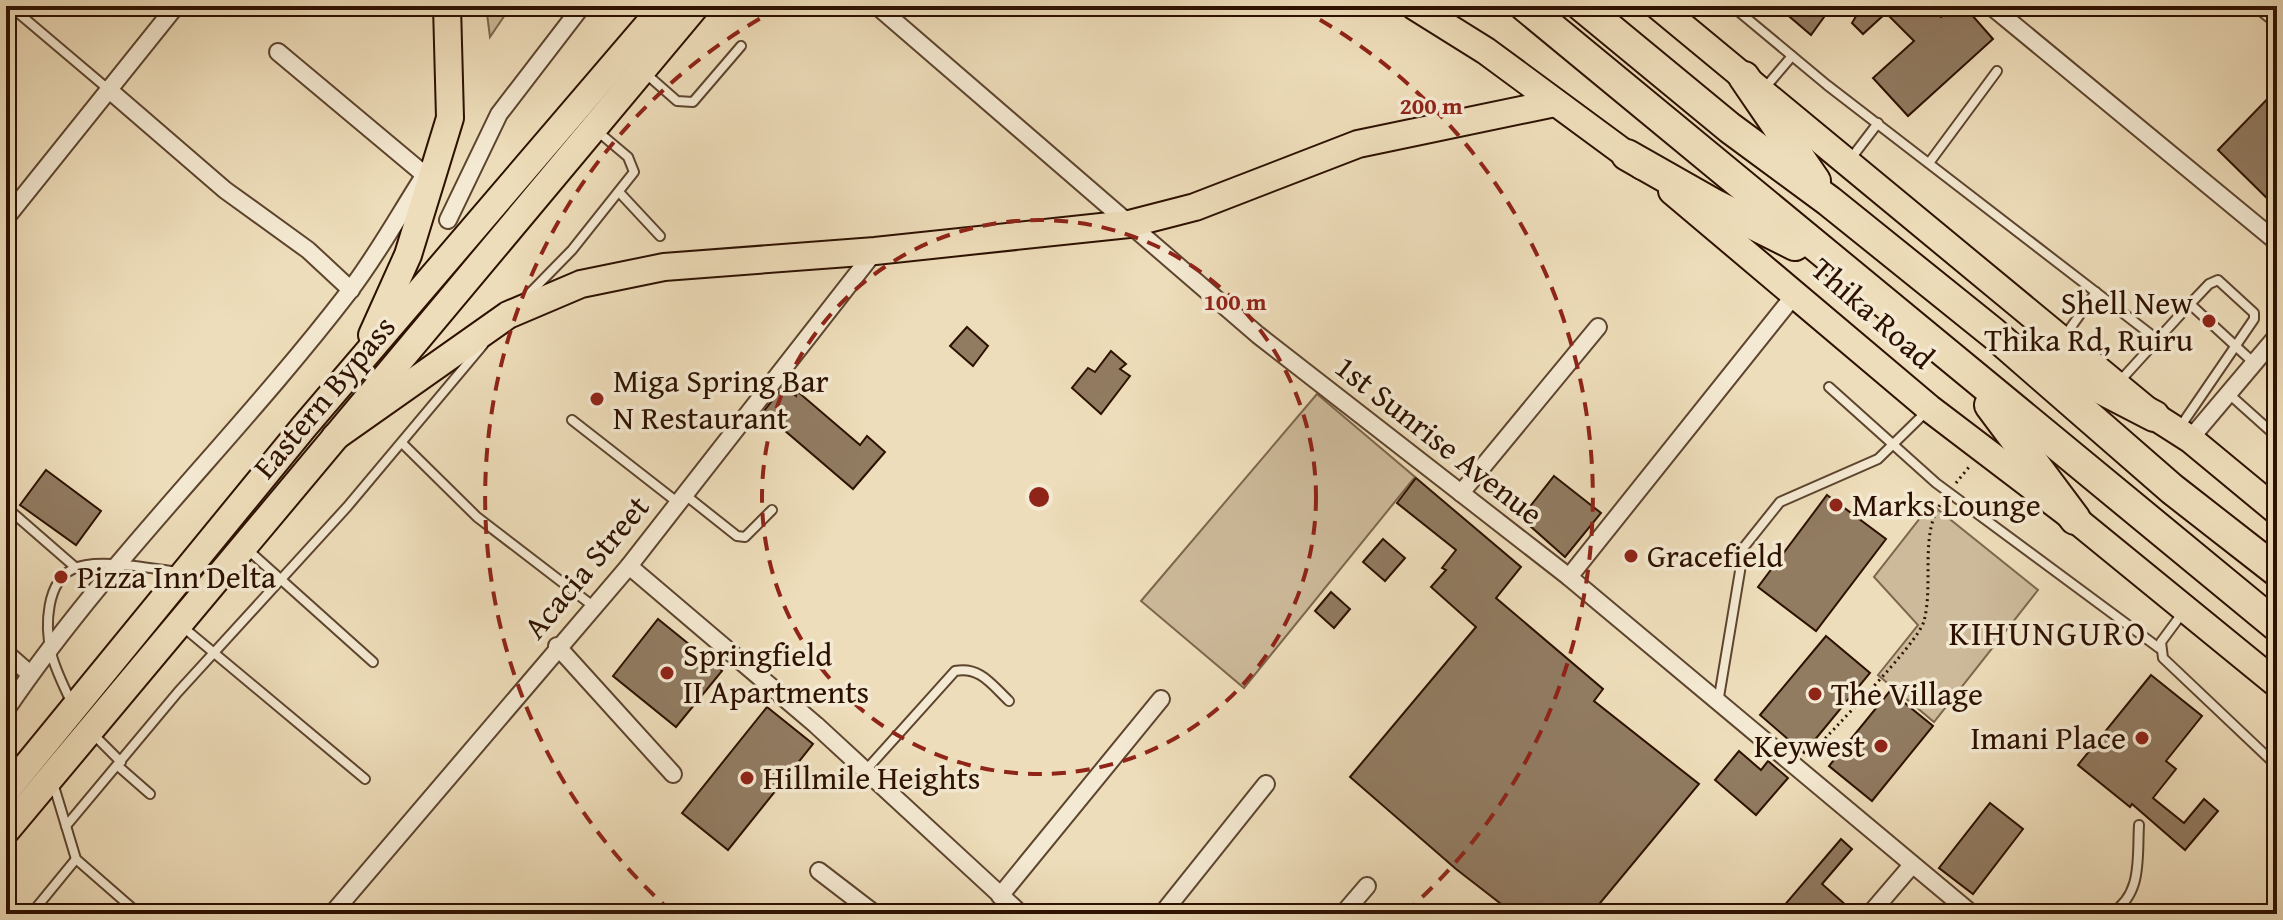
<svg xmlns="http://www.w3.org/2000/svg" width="2283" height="920" font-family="'Gentium Book Plus',serif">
  <rect width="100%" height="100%" fill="#eeddba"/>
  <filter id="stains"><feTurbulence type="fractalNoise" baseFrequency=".0025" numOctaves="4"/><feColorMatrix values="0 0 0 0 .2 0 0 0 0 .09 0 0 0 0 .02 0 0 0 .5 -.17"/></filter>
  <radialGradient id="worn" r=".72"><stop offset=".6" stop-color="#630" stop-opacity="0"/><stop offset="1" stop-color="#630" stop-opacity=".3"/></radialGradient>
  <g fill="#cdba9a" stroke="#7d664d" stroke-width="2">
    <polygon points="486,6 511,6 490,37"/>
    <polygon points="1317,394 1415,477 1244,688 1141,601"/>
    <polygon points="1931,504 2038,590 1934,722 1878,675 1918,625 1874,577"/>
  </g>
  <g fill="#917b61" stroke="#2d1100" stroke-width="2">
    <polygon points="1777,6 1832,6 1811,35"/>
    <polygon points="1862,6 1926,6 1941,17 1953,6 1964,6 1993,39 1908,116 1873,78 1914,41 1886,13 1863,34 1852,23"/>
    <polygon points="2277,89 2277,208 2218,150"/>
    <polygon points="967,327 988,346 973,366 950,346"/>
    <polygon points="1111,351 1126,364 1120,369 1130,376 1101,414 1072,388 1088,368 1095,372"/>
    <polygon points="784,386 796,396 797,391 860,445 867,436 885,452 853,489 763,412"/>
    <polygon points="46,470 101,511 76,545 20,505"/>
    <polygon points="1554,476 1601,513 1565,557 1521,518"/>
    <polygon points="1416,478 1521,567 1496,598 1603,689 1594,701 1699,784 1591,914 1514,914 1456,869 1350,777 1476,627 1431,587 1446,570 1442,568 1456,550 1397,503"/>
    <polygon points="1827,495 1886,539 1816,631 1758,587"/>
    <polygon points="1383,539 1405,558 1385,581 1363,562"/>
    <polygon points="1331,592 1350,609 1334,628 1315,611"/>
    <polygon points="658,619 722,671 676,727 613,676"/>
    <polygon points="1826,636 1870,673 1804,753 1760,715"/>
    <polygon points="2151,675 2202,716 2166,761 2176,769 2153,798 2184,823 2204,799 2218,811 2185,850 2132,804 2130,807 2078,765"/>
    <polygon points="1890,691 1933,726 1872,801 1829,766"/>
    <polygon points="767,707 813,744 728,850 682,813"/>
    <polygon points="1739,751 1761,770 1768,761 1788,778 1756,815 1715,780"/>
    <polygon points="1990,803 2023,829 1973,894 1939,868"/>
    <polygon points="1841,839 1852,849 1822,884 1856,914 1777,914"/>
  </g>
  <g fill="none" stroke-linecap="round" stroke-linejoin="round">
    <g stroke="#5d442e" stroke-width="12">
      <g id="lane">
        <polyline points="10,6 108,89"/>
        <polyline points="1732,6 1827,85 2158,340"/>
        <polyline points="644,72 677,101 693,102 741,46"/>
        <polyline points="1764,89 1792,56"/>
        <polyline points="1849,161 1878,123"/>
        <polyline points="1929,163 1997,71"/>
        <polyline points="619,192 660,236"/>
        <polyline points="527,296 572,250 634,172 628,157 596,130"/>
        <polyline points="2064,337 2096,292"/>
        <polyline points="2119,382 2190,304 2254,363"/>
        <polyline points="1829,387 1936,483 2159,648"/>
        <polyline points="2229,394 2277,437"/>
        <polyline points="572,420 677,502"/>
        <polyline points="2180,427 2254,319 2254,313 2218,280 2209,284 2190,304"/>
        <polyline points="402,443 477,517 593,606"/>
        <polyline points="684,494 737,536 745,537 772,510"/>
        <polyline points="6,507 75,567"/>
        <polyline points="248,550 373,662"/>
        <polyline points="2184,611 2161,642 2163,658 2277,766"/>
        <polyline points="183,627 365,779"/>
        <polyline points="1718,703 1744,547 1780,502 1878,459 1926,412"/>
        <path d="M72 704C65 688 55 670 51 652 45 626 46 582 73 569 96 557 152 569 178 572"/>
        <polyline points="93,734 121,762"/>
        <polyline points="118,766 150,794"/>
        <path d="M866 770 955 671C980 666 992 685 1009 701"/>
        <polyline points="53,783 76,859 139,914"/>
        <polyline points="66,826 178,692 347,507 483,345"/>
        <polyline points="6,911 18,914"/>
        <polyline points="31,914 76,859"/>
        <path d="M2110 914C2143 895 2137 858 2139 825"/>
      </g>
    </g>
    <g stroke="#5d442e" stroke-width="20">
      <g id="street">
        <polyline points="877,6 1258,335 1569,577 1972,914"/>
        <polyline points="1991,6 2277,242"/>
        <polyline points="2261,6 2277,19"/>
        <polyline points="278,52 425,175"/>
        <polyline points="108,89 225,190 308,250 351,290"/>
        <polyline points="6,218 176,6"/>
        <polyline points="448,220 499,114 582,6"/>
        <polyline points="2190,439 2277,336"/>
        <polyline points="1461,493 1598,327"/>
        <polyline points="629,566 816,725 1021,914"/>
        <polyline points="1569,577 1796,293"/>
        <polyline points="557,646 673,774"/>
        <polyline points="6,653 30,674"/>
        <path d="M6 710C107 561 239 435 348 293 376 257 399 215 424 176"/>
        <polyline points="819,871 875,914"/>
        <polyline points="1000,896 1161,699"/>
        <polyline points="332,914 629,566 875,251"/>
        <polyline points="1162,914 1266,784"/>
        <polyline points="1343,914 1367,886"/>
        <polyline points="1870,914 1912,865"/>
      </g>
    </g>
    <g stroke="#2d1100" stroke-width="30">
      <g id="primary">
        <polyline points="1414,6 1486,51 1642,166"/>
        <polyline points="1658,6 2154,416 2190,439 2277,511"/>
        <polyline points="1672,191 1929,408 2075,519 2277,684"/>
        <polyline points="372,335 408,255 450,118 447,6"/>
        <polyline points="335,437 508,315 581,284 664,267 875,251 1129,224 1195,207 1358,144 1555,103"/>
        <polyline points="6,791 303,428 664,6"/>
        <polyline points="6,831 696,6"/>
      </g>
    </g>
    <g stroke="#2d1100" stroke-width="34">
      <g id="highway">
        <polyline points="1525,6 2277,626"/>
        <polyline points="1582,6 1730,128 1829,201 1993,333 2172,489 2277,571"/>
        <polyline points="1744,77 1815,181"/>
        <polyline points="1627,155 1715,205 1795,245"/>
        <polyline points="2034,354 2154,416"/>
        <polyline points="1990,405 2075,519"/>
      </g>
    </g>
    <g stroke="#2d1100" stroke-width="3" stroke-dasharray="2 4" stroke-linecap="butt">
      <polyline points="1956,483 1969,467"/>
      <path d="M1809 756C1830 732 1918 644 1924 621 1934 583 1919 533 1942 502"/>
    </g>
    <use href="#lane" stroke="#f4e9d2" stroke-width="8"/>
    <use href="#street" stroke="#f4e9d2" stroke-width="16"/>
    <use href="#primary" stroke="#eeddba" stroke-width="26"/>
    <use href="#highway" stroke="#eeddba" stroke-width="30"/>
  </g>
  <g fill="none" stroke="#8f2418" stroke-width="4" stroke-dasharray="14 10">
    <circle cx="1039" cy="497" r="277"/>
    <path d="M672 912A554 554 0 0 1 779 8M1299 8A554 554 0 0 1 1406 912"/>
  </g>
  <g fill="#8f2418" stroke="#f4e9d2" stroke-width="3">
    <circle cx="2209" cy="321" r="8"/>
    <circle cx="597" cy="399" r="8"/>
    <circle cx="1836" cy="505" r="8"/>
    <circle cx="1631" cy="556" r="8"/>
    <circle cx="61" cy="577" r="8"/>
    <circle cx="667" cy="673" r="8"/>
    <circle cx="1815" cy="694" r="8"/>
    <circle cx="2142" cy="738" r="8"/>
    <circle cx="1881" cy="746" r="8"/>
    <circle cx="747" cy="778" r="8"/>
  </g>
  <g text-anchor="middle" stroke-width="7" stroke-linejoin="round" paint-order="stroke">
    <g font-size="32" fill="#2d1100" stroke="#f4e9d2" text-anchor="start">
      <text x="2193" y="314" text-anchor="end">Shell New<tspan x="2193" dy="37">Thika Rd, Ruiru</tspan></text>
      <text x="613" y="392">Miga Spring Bar<tspan x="613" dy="37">N Restaurant</tspan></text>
      <text x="1852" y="516">Marks Lounge</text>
      <text x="1647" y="567">Gracefield</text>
      <text x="77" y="588">Pizza Inn Delta</text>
      <text x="683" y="666">Springfield<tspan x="683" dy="37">II Apartments</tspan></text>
      <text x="1831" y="705">The Village</text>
      <text x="2126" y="749" text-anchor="end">Imani Place</text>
      <text x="1865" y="757" text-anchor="end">Keywest</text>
      <text x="763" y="789">Hillmile Heights</text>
    </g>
    <g font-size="32" fill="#2d1100" stroke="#f4e9d2">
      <text transform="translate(1873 313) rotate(41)" y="11">Thika Road</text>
      <text transform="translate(324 397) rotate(-50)" y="11">Eastern Bypass</text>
      <text transform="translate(1439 440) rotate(38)" y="11">1st Sunrise Avenue</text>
      <text transform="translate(586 567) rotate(-50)" y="11">Acacia Street</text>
    </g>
    <g font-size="34" letter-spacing="2" fill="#2d1100" stroke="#f4e9d2">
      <text x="2048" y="645">KIHUNGURO</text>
    </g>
  </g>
  <circle cx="1039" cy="497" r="12" fill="#8f2418" stroke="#f4e9d2" stroke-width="4"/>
  <g font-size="24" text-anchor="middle" font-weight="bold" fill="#8f2418" stroke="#f4e9d2" stroke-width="7" stroke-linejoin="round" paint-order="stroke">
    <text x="1431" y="114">200 m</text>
    <text x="1235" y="310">100 m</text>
  </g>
  <rect width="2283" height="920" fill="none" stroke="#eeddba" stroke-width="32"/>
  <rect x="8" y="8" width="2267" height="904" fill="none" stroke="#2d1100" stroke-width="4"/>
  <rect x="16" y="16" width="2251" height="888" fill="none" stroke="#2d1100" stroke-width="2"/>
  <rect width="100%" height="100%" filter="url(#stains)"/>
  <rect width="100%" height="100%" fill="url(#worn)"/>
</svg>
